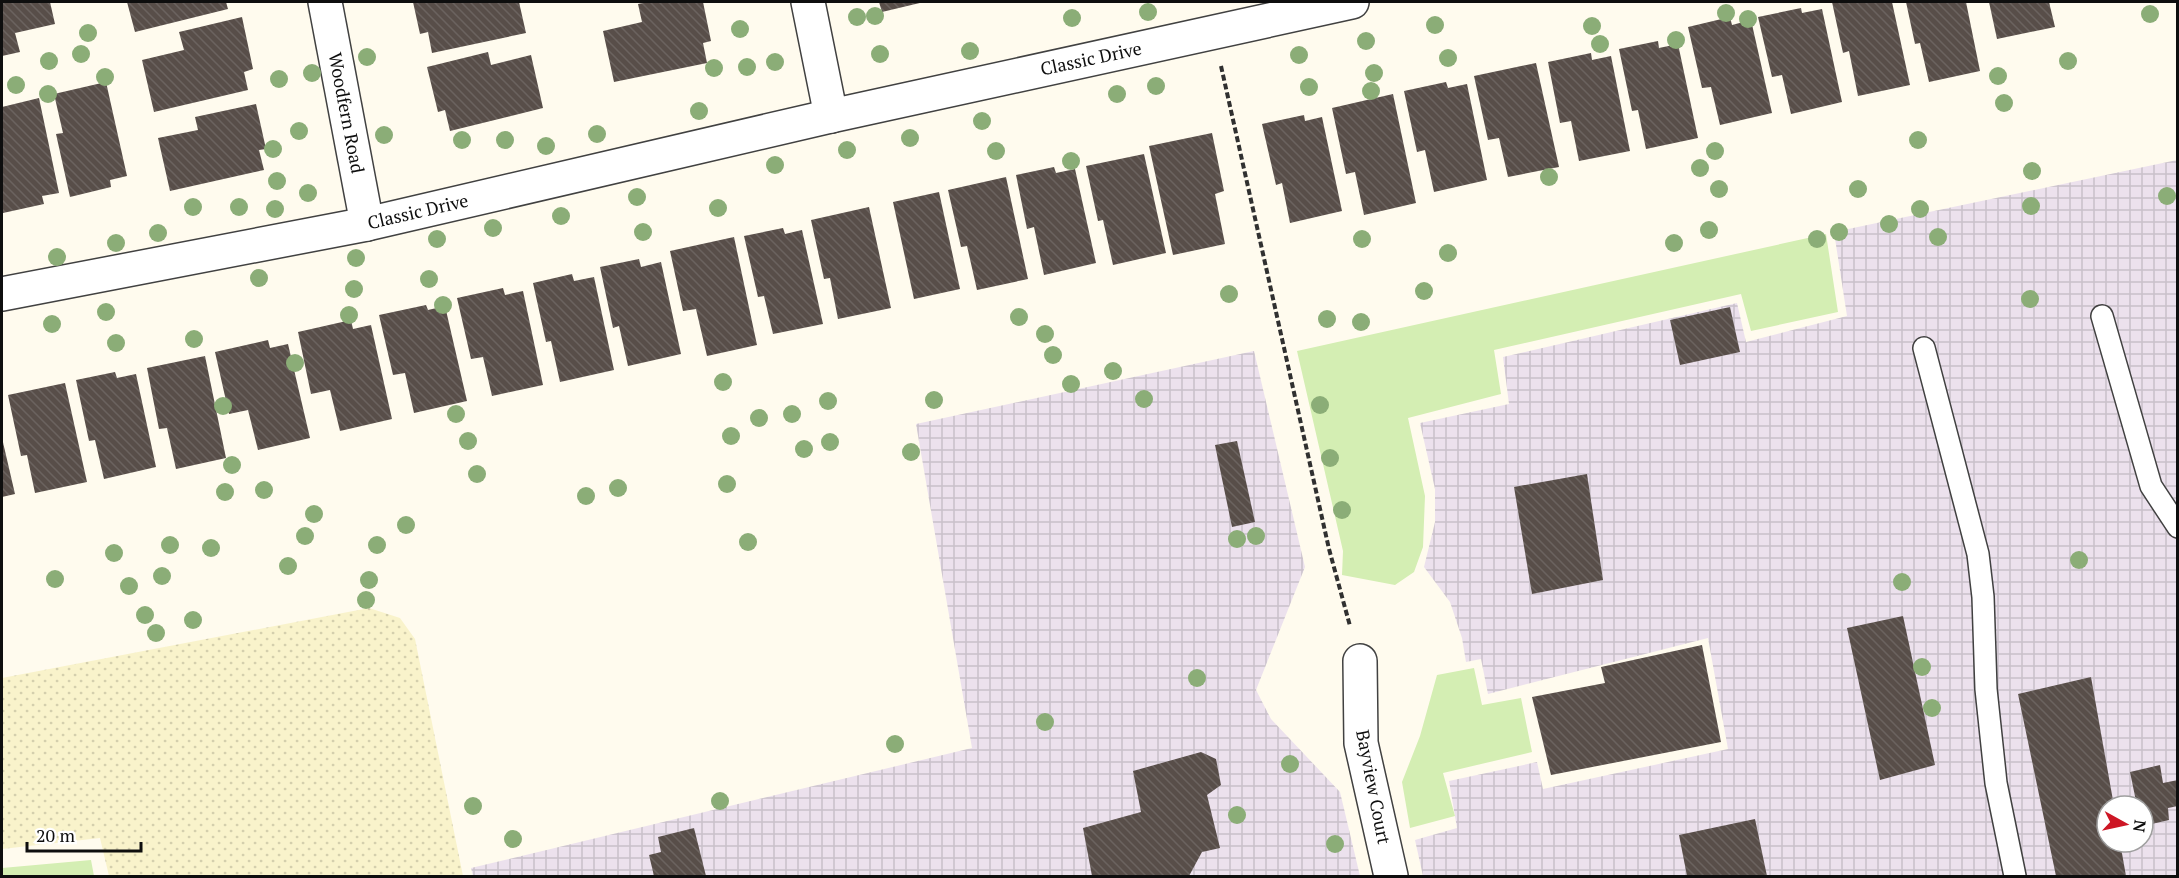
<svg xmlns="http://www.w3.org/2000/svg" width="2179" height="878" font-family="'PT Serif',serif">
  <defs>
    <pattern id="industrial-grid" width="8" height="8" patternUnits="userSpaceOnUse" patternTransform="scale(1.5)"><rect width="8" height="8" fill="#ece1ed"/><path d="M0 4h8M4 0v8" fill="none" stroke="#c9c0ca"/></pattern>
    <pattern id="farmland-dots" width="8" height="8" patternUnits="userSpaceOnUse" patternTransform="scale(1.5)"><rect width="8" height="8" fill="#f9f3cb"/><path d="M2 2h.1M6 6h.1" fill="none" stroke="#d4cfad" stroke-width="1.8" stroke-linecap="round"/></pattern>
    <pattern id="building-back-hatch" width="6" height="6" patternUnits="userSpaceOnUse" patternTransform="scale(1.5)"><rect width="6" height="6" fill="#584e49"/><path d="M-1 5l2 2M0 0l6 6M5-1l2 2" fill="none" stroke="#6b635f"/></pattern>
  </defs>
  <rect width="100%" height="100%" fill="#fffbee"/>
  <g fill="url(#industrial-grid)" fill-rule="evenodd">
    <path d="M2177 160V876H1423L1415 840 1457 828 1449 781 1537 762 1543 789 1728 749 1708 638 1488 694 1481 659 1466 662 1462 638 1450 602 1424 567 1435 522V489L1420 423 1509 404 1503 357 1737 303 1746 342 1847 316 1834 232ZM2107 806H2143V842H2107Z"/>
    <polygon points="1254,351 1305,567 1256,690 1271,719 1340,792 1360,876 473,876 471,868 972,748 916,424"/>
  </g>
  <polygon fill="url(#farmland-dots)" points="369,608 400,618 415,639 463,876 109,876 100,838 2,849 2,678"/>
  <g fill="#d4eeb3">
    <polygon points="1826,234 1838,312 1751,331 1741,294 1494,350 1501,394 1408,418 1425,496 1423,547 1414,572 1395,585 1342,575 1343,551 1297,351"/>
    <polygon points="1474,668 1482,705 1521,698 1532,752 1443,773 1455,816 1410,828 1402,782 1420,736 1437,675"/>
    <polygon points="91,860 94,876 2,876 2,868"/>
  </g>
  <g fill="url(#building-back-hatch)">
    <polygon points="2,2 50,2 55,24 15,33 20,52 2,56"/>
    <polygon points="127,2 226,2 228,9 135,32"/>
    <polygon points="413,2 519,2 526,33 432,53 428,32 420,34"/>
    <polygon points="648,2 703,2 711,41 703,43 707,63 614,82 603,31 642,22 638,4"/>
    <polygon points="879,2 924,2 882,12"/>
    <polygon points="1832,2 1892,2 1910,85 1858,96 1849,51 1843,53"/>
    <polygon points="1906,2 1966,2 1980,71 1929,82 1920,43 1915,44"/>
    <polygon points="1989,2 2049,2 2055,27 1997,39"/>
    <polygon points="1801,8 1802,13 1822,9 1842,102 1791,114 1782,75 1772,77 1758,17"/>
    <polygon points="242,17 253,69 244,72 248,90 154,112 142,60 184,50 179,32"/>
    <polygon points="1730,17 1732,25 1751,20 1772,113 1720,125 1711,87 1702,88 1688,27"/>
    <polygon points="1658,41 1659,48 1678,44 1698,138 1646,149 1638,110 1632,111 1619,49"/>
    <polygon points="488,52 491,65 531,55 543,108 450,131 445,110 438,112 427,67"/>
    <polygon points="1591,53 1592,60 1611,56 1630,151 1579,161 1571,121 1560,123 1548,62"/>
    <polygon points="1536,63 1559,167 1508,177 1499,138 1488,140 1474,76"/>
    <polygon points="106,82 127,176 110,180 111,187 70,197 56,134 63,133 54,94"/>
    <polygon points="1446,82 1448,88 1467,84 1487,180 1434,192 1425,150 1417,152 1404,91"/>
    <polygon points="1393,94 1416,203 1364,215 1355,172 1346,174 1332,108"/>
    <polygon points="39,98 59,193 42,196 44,204 3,213 2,107"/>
    <polygon points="256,104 266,149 259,150 264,170 170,191 158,138 198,130 195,117"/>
    <polygon points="1304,115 1305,121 1322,117 1342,211 1290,223 1282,183 1276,185 1262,124"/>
    <polygon points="1212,133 1224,191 1215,194 1225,244 1173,255 1149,146"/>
    <polygon points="1144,154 1166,253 1113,265 1103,220 1098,221 1086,166"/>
    <polygon points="1054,167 1056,173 1075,169 1096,263 1044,275 1034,227 1027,229 1016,175"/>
    <polygon points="1006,177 1028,279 977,290 967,246 961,247 948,190"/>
    <polygon points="939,192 960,289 914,299 893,202"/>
    <polygon points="869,207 891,308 838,319 830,278 824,279 811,220"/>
    <polygon points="783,228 785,234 802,230 823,324 773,334 764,296 758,297 744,236"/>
    <polygon points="734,237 757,345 707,356 696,309 683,311 670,251"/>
    <polygon points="639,259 641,267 661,262 681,354 628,366 619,326 613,328 600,267"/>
    <polygon points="572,274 574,281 594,277 614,370 560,382 551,341 546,342 533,283"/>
    <polygon points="503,288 505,295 523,291 543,385 492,396 483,357 471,359 457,298"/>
    <polygon points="426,305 428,310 445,306 467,401 414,413 405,373 393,375 379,315"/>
    <polygon points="1730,307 1740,352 1680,365 1670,320"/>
    <polygon points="351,320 353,329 371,325 392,419 340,431 330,390 311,394 298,332"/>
    <polygon points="268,340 270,348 288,344 310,438 258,450 248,410 229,414 215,352"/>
    <polygon points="205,356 226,458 176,469 167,428 159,429 147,368"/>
    <polygon points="115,372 117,378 136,374 156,467 104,479 95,440 89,441 76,380"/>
    <polygon points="65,383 87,482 35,493 27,455 21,456 8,395"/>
    <polygon points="2,438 15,494 2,497"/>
    <polygon points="1237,441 1255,522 1232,527 1215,445"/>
    <polygon points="1587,474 1603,580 1532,594 1514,487"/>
    <polygon points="1903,616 1935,765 1880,780 1847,628"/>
    <polygon points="1702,645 1721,742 1551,775 1532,697 1605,683 1601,667"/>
    <polygon points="2091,677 2114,806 2107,806 2107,842 2120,842 2126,876 2056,876 2018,694"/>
    <polygon points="1201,752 1216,759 1221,785 1207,795 1220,848 1202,852 1189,876 1092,876 1083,828 1141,812 1133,771"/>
    <polygon points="2160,765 2163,783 2178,780 2178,806 2168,808 2169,820 2143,826 2143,806 2137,806 2130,772"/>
    <polygon points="1755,819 1767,876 1687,876 1679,835"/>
    <polygon points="694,828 706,876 654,876 649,855 661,852 658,837"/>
  </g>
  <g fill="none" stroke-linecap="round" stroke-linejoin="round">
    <g stroke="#414141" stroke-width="24">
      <g id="lane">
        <polyline points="2102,316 2151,486 2178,527"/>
        <polyline points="1924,348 1978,554 1983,597 1986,689 1996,783 2015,876"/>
      </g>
    </g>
    <g stroke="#414141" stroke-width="36">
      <g id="street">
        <polyline points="325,2 367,224"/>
        <polyline points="808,2 831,116"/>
        <polyline points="2,294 367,224 831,116 1352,2"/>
        <polyline points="1360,661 1361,743 1391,876"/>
      </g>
    </g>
    <polyline stroke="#303030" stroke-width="4" stroke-dasharray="6 3" stroke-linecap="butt" points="1221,66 1329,549 1350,626"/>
    <use href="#lane" stroke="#fff" stroke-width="21"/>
    <use href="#street" stroke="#fff" stroke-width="33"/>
  </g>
  <g fill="#8bad77">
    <circle cx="1148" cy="12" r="9"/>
    <circle cx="1726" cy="13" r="9"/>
    <circle cx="2150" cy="14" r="9"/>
    <circle cx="875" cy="16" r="9"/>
    <circle cx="857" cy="17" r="9"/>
    <circle cx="1072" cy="18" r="9"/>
    <circle cx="1748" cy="19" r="9"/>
    <circle cx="1435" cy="25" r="9"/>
    <circle cx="1592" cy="26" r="9"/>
    <circle cx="740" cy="29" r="9"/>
    <circle cx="88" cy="33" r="9"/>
    <circle cx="1676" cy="40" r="9"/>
    <circle cx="1366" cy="41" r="9"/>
    <circle cx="1600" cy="44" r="9"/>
    <circle cx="970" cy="51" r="9"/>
    <circle cx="81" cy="54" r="9"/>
    <circle cx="880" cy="54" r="9"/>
    <circle cx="1299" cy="55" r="9"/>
    <circle cx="367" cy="57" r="9"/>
    <circle cx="1448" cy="58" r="9"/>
    <circle cx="49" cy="61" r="9"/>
    <circle cx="2068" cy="61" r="9"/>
    <circle cx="775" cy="62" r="9"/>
    <circle cx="747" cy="67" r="9"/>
    <circle cx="714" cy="68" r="9"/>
    <circle cx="312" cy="73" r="9"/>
    <circle cx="1374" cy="73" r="9"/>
    <circle cx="1998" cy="76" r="9"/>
    <circle cx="105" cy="77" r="9"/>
    <circle cx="279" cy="79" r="9"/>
    <circle cx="16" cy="85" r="9"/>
    <circle cx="1156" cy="86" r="9"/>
    <circle cx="1309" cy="87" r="9"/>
    <circle cx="1371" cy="91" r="9"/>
    <circle cx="48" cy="94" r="9"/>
    <circle cx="1117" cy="94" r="9"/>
    <circle cx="2004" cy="103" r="9"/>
    <circle cx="699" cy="111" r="9"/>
    <circle cx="982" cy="121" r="9"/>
    <circle cx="299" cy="131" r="9"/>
    <circle cx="597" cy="134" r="9"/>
    <circle cx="384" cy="135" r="9"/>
    <circle cx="910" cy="138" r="9"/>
    <circle cx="462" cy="140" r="9"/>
    <circle cx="505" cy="140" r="9"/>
    <circle cx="1918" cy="140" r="9"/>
    <circle cx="546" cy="146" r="9"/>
    <circle cx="273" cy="149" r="9"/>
    <circle cx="847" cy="150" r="9"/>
    <circle cx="996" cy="151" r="9"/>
    <circle cx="1715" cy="151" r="9"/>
    <circle cx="1071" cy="161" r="9"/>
    <circle cx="775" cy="165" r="9"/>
    <circle cx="1700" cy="168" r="9"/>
    <circle cx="2032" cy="171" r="9"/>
    <circle cx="1549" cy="177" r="9"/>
    <circle cx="277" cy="181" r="9"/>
    <circle cx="1719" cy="189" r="9"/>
    <circle cx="1858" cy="189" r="9"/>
    <circle cx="308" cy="193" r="9"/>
    <circle cx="2167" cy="196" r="9"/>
    <circle cx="637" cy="197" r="9"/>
    <circle cx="2031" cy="206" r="9"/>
    <circle cx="193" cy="207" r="9"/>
    <circle cx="239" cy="207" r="9"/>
    <circle cx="718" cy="208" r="9"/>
    <circle cx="275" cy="209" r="9"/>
    <circle cx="1920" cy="209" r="9"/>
    <circle cx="561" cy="216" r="9"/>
    <circle cx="1889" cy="224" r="9"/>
    <circle cx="493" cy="228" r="9"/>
    <circle cx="1709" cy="230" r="9"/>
    <circle cx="643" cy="232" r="9"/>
    <circle cx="1839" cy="232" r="9"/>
    <circle cx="158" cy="233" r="9"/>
    <circle cx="1938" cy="237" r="9"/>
    <circle cx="437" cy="239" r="9"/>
    <circle cx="1362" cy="239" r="9"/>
    <circle cx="1817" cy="239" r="9"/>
    <circle cx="116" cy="243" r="9"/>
    <circle cx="1674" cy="243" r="9"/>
    <circle cx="1448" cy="253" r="9"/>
    <circle cx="57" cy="257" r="9"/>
    <circle cx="356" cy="258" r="9"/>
    <circle cx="259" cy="278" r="9"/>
    <circle cx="429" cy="279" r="9"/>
    <circle cx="354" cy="289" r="9"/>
    <circle cx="1424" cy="291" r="9"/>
    <circle cx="1229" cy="294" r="9"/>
    <circle cx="2030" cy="299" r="9"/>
    <circle cx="443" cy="305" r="9"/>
    <circle cx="106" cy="312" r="9"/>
    <circle cx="349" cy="315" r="9"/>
    <circle cx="1019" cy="317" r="9"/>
    <circle cx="1327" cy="319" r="9"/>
    <circle cx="1361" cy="322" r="9"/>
    <circle cx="52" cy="324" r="9"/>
    <circle cx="1045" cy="334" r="9"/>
    <circle cx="194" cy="339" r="9"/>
    <circle cx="116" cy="343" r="9"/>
    <circle cx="1053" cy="355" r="9"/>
    <circle cx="295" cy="363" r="9"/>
    <circle cx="1113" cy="371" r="9"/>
    <circle cx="723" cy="382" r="9"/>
    <circle cx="1071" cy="384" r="9"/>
    <circle cx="1144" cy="399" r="9"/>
    <circle cx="934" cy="400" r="9"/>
    <circle cx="828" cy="401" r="9"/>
    <circle cx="1320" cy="405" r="9"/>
    <circle cx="223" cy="406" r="9"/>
    <circle cx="456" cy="414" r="9"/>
    <circle cx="792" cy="414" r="9"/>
    <circle cx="759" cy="418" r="9"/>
    <circle cx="731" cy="436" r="9"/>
    <circle cx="468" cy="441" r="9"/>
    <circle cx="830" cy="442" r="9"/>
    <circle cx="804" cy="449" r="9"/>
    <circle cx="911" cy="452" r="9"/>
    <circle cx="1330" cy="458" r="9"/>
    <circle cx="232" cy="465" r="9"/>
    <circle cx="477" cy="474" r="9"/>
    <circle cx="727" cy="484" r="9"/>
    <circle cx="618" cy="488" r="9"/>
    <circle cx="264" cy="490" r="9"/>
    <circle cx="225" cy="492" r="9"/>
    <circle cx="586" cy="496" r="9"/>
    <circle cx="1342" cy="510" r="9"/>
    <circle cx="314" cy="514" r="9"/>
    <circle cx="406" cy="525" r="9"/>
    <circle cx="305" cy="536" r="9"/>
    <circle cx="1256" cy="536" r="9"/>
    <circle cx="1237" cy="539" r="9"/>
    <circle cx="748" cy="542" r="9"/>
    <circle cx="170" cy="545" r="9"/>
    <circle cx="377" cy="545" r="9"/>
    <circle cx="211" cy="548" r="9"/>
    <circle cx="114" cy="553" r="9"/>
    <circle cx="2079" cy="560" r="9"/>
    <circle cx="288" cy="566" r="9"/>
    <circle cx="162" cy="576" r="9"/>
    <circle cx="55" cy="579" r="9"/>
    <circle cx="369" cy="580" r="9"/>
    <circle cx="1902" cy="582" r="9"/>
    <circle cx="129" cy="586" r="9"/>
    <circle cx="366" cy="600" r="9"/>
    <circle cx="145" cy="615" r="9"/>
    <circle cx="193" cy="620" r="9"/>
    <circle cx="156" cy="633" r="9"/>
    <circle cx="1922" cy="667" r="9"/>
    <circle cx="1197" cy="678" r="9"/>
    <circle cx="1932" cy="708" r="9"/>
    <circle cx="1045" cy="722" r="9"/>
    <circle cx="895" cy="744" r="9"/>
    <circle cx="1290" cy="764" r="9"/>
    <circle cx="720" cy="801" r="9"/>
    <circle cx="473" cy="806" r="9"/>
    <circle cx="1237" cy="815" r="9"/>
    <circle cx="513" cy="839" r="9"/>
    <circle cx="1335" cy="844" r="9"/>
  </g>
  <g text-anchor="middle" stroke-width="6" stroke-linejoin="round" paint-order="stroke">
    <g font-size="18" fill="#0e0e0e" stroke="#fff">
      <text transform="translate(1091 59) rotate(-12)" y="6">Classic Drive</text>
      <text transform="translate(346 113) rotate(79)" y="6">Woodfern Road</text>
      <text transform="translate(418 212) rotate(-13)" y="6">Classic Drive</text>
      <text transform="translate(1373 787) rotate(79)" y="6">Bayview Court</text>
    </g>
  </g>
  <rect width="2179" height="878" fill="none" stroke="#0e0e0e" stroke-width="6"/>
  <g transform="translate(2125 824) rotate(98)"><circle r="28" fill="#ffffff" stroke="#9f9f9f" stroke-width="1.5"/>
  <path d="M0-4.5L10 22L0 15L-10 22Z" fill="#cd1625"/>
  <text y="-9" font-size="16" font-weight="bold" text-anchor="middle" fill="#0e0e0e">N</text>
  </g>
  <path d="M27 842v9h114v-9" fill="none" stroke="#0e0e0e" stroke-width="3"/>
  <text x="36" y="842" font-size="18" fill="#0e0e0e" stroke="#ffffff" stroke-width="4.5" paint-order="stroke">20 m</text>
</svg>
